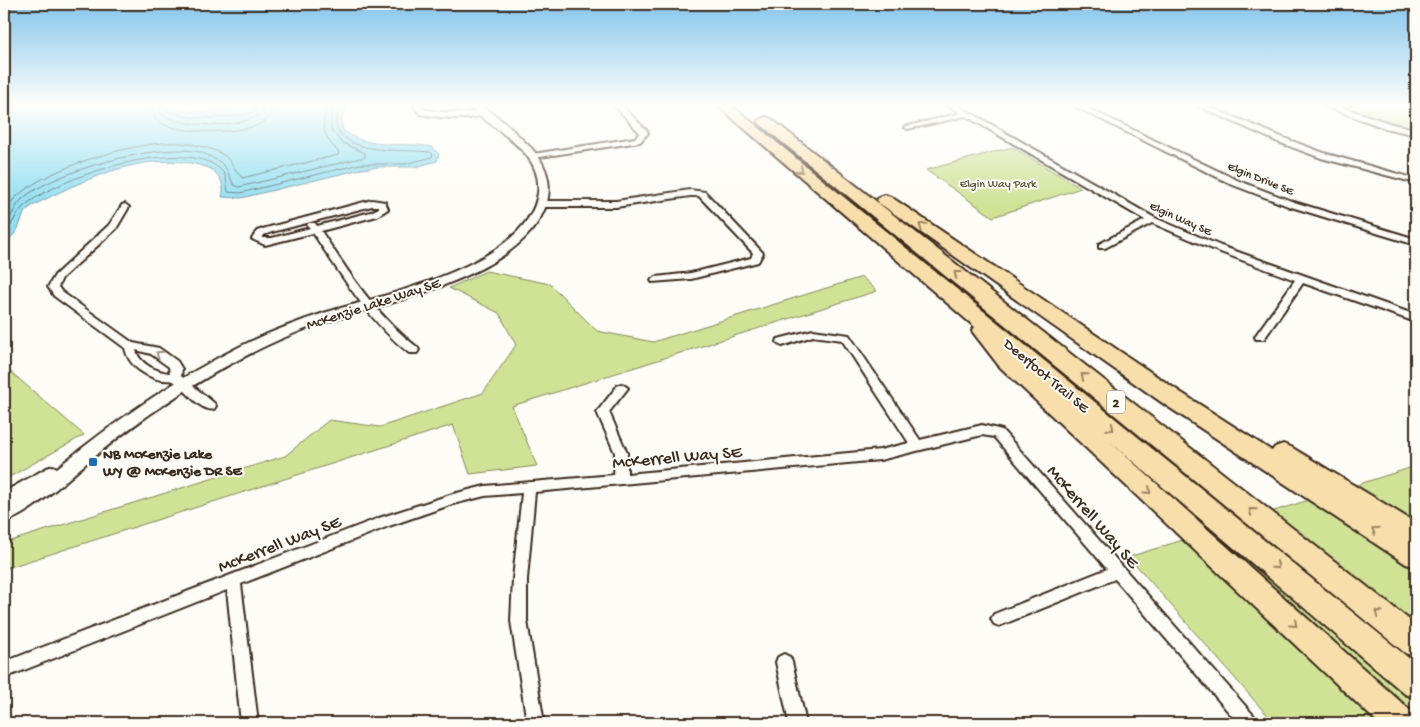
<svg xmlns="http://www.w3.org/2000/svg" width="1420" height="727" font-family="'Gochi Hand',sans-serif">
  <rect width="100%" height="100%" fill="#fdfcf7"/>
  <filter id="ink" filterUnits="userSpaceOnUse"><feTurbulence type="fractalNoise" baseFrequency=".02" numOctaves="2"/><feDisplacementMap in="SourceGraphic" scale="10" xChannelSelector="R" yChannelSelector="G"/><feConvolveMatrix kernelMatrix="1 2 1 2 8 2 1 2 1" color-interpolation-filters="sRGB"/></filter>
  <g filter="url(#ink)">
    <g fill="#cfe296" stroke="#85865a">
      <polygon points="1336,105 1416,105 1416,129 1379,120"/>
      <polygon points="1012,147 1081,188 993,217 926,170"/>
      <polygon points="486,271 550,284 597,331 653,342 862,277 877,291 512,406 537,466 470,474 453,425 4,569 4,543 285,456 329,420 380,427 483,393 516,345 499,313 449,288"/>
      <polygon points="4,366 84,435 4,480"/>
      <polygon points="1416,466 1416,723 1274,723 1129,557"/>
    </g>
    <path fill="#92def2" stroke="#6f969d" d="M4 105H164C197 118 229 110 263 105 288 101 325 105 351 105 343 112 339 119 343 130 369 151 402 141 432 147L439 154 437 161 415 167H378L361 169 241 198 222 197C226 185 219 171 206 167 148 148 83 180 32 206L25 211 17 231 4 245Z"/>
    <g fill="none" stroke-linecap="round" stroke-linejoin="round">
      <g stroke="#5e7273" stroke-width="1">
        <path d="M151 105 156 120C174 135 244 135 264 122 270 118 271 112 272 105"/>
        <path d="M158 105 160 113C182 128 242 130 263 112L264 105"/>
        <path d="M164 105 166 110C194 123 225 118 254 112L258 105"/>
        <path d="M4 212C23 175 113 149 153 144 174 141 196 143 216 151 230 156 233 168 242 178L338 155 339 152C324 138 319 125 327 105"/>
        <path d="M4 228C11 219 14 207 22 199 54 171 159 142 200 152 206 154 215 159 220 162 227 167 230 178 234 185L239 187 365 157V153L341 142 331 130V115L336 105"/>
        <path d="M4 237C12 226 16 211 28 203 63 176 185 135 221 170 227 176 227 185 228 192L240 193 360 164H406L432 157 433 154 430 152C405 149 351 155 338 130 333 121 338 112 344 105"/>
      </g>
      <g stroke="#3b2a1e" stroke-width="4">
        <g id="minor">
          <path d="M415 105H423L422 107 425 110C442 112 459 114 475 112 480 111 482 110 487 113 473 122 437 117 420 114L414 106Z"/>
          <polygon points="614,105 621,105 647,131 648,133 640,142 533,158 529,156 533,154 635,138 640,133"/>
          <polygon points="948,105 957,105 1155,218 1221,246 1416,315 1416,322 1303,283 1264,339 1256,339 1255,337 1256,335 1295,280 1215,250 1152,223 1105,248 1099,248 1099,244 1145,220 966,116 908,129 904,127 961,113"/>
          <polygon points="1072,105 1081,105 1239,181 1294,202 1416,239 1416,245 1288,206 1233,185"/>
          <polygon points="1196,105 1205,105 1284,138 1327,154 1416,179 1416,183 1321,158 1278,142"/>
          <polygon points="690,190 705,192 761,251 763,253 758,262 691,279 652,282 651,280 656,277 691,273 751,258 753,253 699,196 690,196 616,207 541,207 537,204 541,201 616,201"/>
          <path d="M372 200 385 202 388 209 377 216 321 231C349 273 376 316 417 347L419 350 417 353H409C368 320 342 276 313 233L265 245 252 239 257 231 266 228ZM372 206H379V208L371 212 317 226 315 223H309L307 225 310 228 272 238H262L264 235 272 232Z"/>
          <path d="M125 204 129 207 116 229 62 278 58 287 62 292 133 343 159 348 177 361 182 369 181 376 214 403 216 406 214 409C200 413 185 387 173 381 170 380 164 380 161 380 144 376 128 365 125 348L54 296 48 287 55 275 109 225 122 205ZM136 350 151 354 169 367 170 373C157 372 139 364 136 350Z"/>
          <polygon points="813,330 849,335 920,440 982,425 1002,430 1255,717 1257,723 1238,723 1115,579 999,626 994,624 991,619 994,614 1107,569 994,437 982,435 880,460 535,492 527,579 527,621 544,723 527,723 511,621 513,579 522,493 485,496 453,504 389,526 241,584 258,723 241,723 227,590 4,678 4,662 379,518 453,494 485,486 614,475 615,453 597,412 618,385 622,384 628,388 609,412 627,453 627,474 880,450 909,443 842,340 813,336 782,346 777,342 778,339"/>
          <polygon points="784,654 790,657 792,662 806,723 789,723 776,662 778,657"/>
        </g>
      </g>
      <g stroke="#3b2a1e" stroke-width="4">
        <g id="tertiary">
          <path d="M469 105C473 105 477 104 481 106 494 112 515 132 526 143 543 158 553 179 547 202 525 278 379 304 313 326 278 339 243 356 211 375 168 400 127 429 89 461 67 479 30 515 4 522V492L47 468 53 466 57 468C114 422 173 380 239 347 267 333 297 322 327 312 384 295 528 265 538 193 543 149 493 132 469 105Z"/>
          <polygon points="1322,105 1335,105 1392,124 1416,129 1416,135 1385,128"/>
        </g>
      </g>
      <g stroke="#3b2a1e" stroke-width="4">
        <g id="motorway">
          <polygon points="717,105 731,105 1416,664 1416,698 1405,694 1109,441 1412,712 1416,723 1378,723 999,366 972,331 975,327"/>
          <polygon points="765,117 770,118 1416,625 1416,657 1405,653 760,124 758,121"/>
          <polygon points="885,195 891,197 1180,392 1272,451 1275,447 1283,444 1291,447 1416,523 1416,567 1406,564 1164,404 879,203 877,200 879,197"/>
        </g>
      </g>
      <use href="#minor" fill="#fdfcf7" fill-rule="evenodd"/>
      <use href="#tertiary" fill="#fdfcf7" fill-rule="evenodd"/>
      <use href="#motorway" fill="#f8deab" fill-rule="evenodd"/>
    </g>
    <defs><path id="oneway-chevron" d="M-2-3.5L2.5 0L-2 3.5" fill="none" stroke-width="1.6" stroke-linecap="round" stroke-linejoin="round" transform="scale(1.25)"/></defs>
    <g stroke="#9a8464">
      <use href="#oneway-chevron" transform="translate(800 170) rotate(40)"/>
      <use href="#oneway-chevron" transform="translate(922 226) rotate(-145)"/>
      <use href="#oneway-chevron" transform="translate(957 274) rotate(-142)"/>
      <use href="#oneway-chevron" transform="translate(1084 376) rotate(-141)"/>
      <use href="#oneway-chevron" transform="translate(1111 428) rotate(40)"/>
      <use href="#oneway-chevron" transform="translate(1148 491) rotate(42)"/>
      <use href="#oneway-chevron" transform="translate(1252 511) rotate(-141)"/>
      <use href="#oneway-chevron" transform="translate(1375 530) rotate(-147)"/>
      <use href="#oneway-chevron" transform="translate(1276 566) rotate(40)"/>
      <use href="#oneway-chevron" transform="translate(1378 613) rotate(-141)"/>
      <use href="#oneway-chevron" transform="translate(1294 624) rotate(42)"/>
    </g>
    <use stroke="#9c938a" href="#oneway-chevron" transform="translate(159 354) rotate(-146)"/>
  </g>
  <linearGradient id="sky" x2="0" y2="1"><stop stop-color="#85c5ec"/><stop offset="0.51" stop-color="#fefefb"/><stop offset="1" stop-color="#fefefb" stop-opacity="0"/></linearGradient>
  <rect width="1420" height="206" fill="url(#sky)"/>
  <rect fill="#1f6fb2" stroke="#fdfcf7" stroke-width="2" x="88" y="457" width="10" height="10" rx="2.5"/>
  <g text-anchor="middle" stroke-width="4" stroke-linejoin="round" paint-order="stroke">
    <g font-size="12" fill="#3b2a1e" stroke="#fdfcf7">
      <text transform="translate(1261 178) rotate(22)" y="4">Elgin Drive SE</text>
      <text transform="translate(1181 218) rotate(24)" y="4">Elgin Way SE</text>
    </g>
    <g font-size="12" fill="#60583c" stroke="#fdfcf7">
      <text x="998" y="187">Elgin Way Park</text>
    </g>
    <rect fill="#fdfcf7" stroke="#75695f" stroke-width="1" x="1107" y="390.5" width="18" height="23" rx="4"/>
    <g font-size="14" font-weight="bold" fill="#3b2a1e">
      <text x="1116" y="407">2</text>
    </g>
    <g font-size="15" fill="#3b2a1e" stroke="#fdfcf7">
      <text transform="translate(373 303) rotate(-18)" y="5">McKenzie Lake Way SE</text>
      <text transform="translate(1047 375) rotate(40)" y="5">Deerfoot Trail SE</text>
    </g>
    <g font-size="15" font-weight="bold" fill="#3b2a1e" stroke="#fdfcf7" text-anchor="start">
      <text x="103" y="458">NB McKenzie Lake<tspan x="103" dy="17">WY @ McKenzie DR SE</tspan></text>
    </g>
    <g font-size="18" fill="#3b2a1e" stroke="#fdfcf7">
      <text transform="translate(677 456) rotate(-5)" y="6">McKerrell Way SE</text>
      <text transform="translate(1094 516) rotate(49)" y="6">McKerrell Way SE</text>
      <text transform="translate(279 543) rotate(-21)" y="6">McKerrell Way SE</text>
    </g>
  </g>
  <rect width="1420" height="727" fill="none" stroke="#fdfcf7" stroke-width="20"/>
  <rect x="10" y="10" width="1400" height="707" fill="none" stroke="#3b2a1e" stroke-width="2" filter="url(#ink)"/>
</svg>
